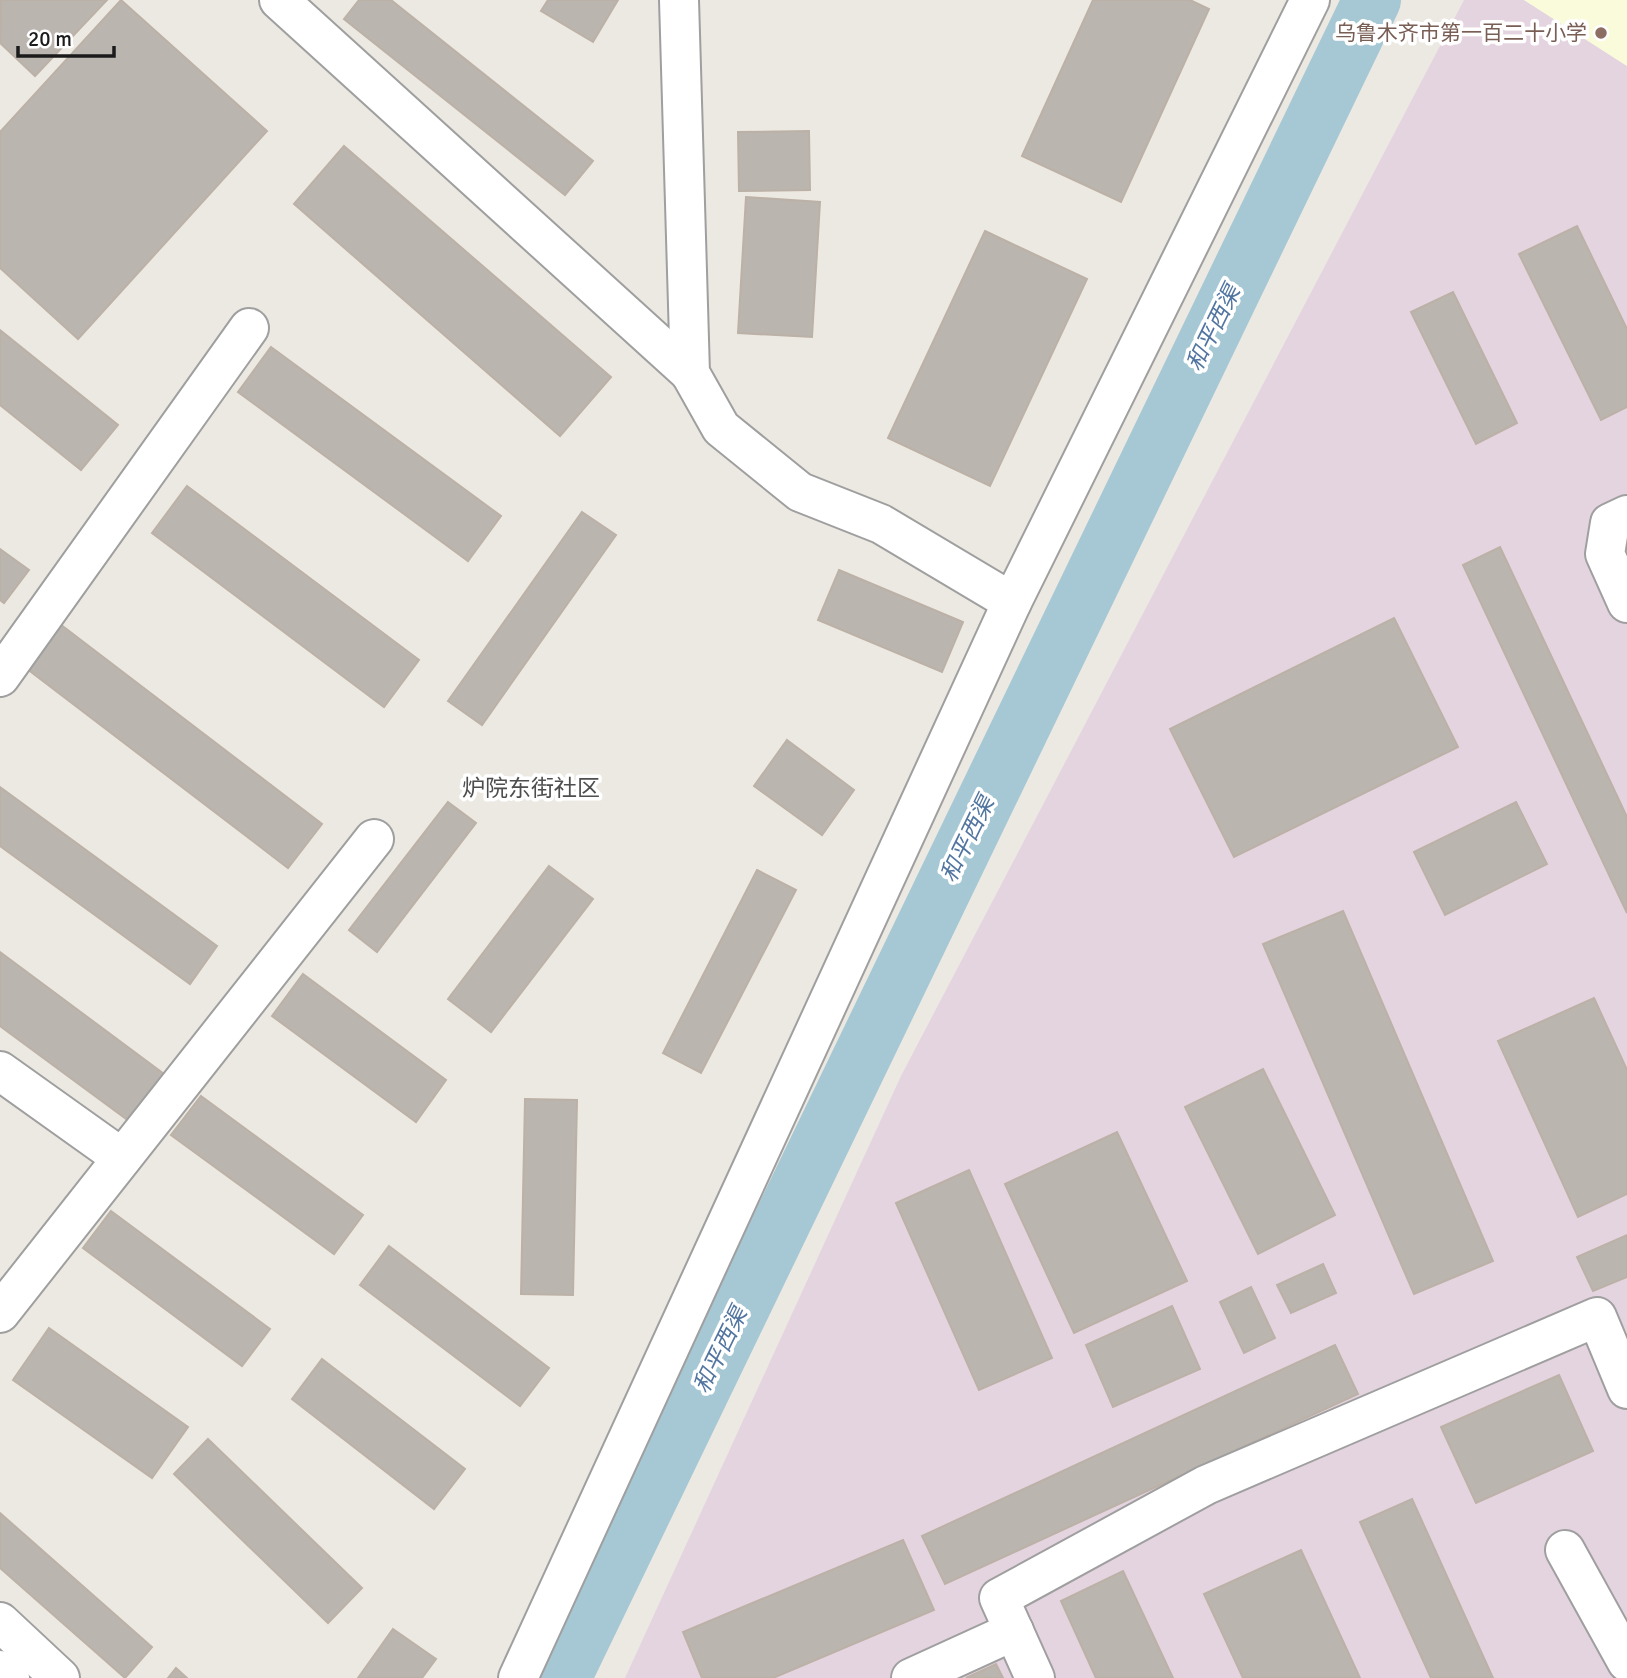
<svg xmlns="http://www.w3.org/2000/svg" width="1627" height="1678" font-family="Signika,'Noto Sans SC',sans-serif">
  <rect width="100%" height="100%" fill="#ece9e2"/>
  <polygon fill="#e4d4e0" points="1464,0 1524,0 1627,66 1627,1678 625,1678 901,1076"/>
  <polygon fill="#f9fbdb" points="1524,0 1627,0 1627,66"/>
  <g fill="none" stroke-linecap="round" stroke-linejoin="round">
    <polyline stroke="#a6c8d5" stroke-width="58" points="562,1678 1372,0"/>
  </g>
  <g fill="#bbb5af" stroke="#bcb1a6" stroke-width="2">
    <polygon points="1,0 107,0 35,76 0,43"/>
    <polygon points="121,0 267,131 78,339 0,268 0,132"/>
    <polygon points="359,0 391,0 593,161 565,195 344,19"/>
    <polygon points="548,0 618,0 593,42 541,11"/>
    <polygon points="1093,0 1190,0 1209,9 1121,202 1022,156"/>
    <polygon points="809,131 810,190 739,191 738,132"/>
    <polygon points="344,146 611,377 560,436 294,204"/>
    <polygon points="746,197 820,202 812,337 738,333"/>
    <polygon points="1577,226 1627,329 1627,407 1601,420 1519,254"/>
    <polygon points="985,231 1087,279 990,486 888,438"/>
    <polygon points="1453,292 1517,423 1476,444 1411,312"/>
    <polygon points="0,330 118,425 81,470 0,405"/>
    <polygon points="271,347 501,516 468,561 238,392"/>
    <polygon points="187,486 419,660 384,707 152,533"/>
    <polygon points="582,512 616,535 482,725 448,701"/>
    <polygon points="1500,547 1627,817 1627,913 1463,565"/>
    <polygon points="0,549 29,570 4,603 0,600"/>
    <polygon points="839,570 963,622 942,672 818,620"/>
    <polygon points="1394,618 1458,747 1234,857 1170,729"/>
    <polygon points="56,621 322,824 288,868 22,665"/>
    <polygon points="787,740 854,790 822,835 754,786"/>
    <polygon points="0,787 217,946 190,984 0,846"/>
    <polygon points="448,802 476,823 377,952 349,930"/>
    <polygon points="1516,802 1547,864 1445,915 1414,852"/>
    <polygon points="549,866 593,899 491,1032 448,999"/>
    <polygon points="757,870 796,890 701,1073 663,1053"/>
    <polygon points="1343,911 1493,1261 1414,1294 1263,944"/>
    <polygon points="0,952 164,1074 129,1121 0,1026"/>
    <polygon points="303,974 446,1080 416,1122 272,1016"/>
    <polygon points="1594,998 1627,1070 1627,1194 1578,1217 1498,1041"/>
    <polygon points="1263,1069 1335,1215 1258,1254 1185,1107"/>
    <polygon points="201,1096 363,1215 334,1254 171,1135"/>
    <polygon points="525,1099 577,1100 573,1295 521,1294"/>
    <polygon points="1117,1132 1187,1281 1074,1333 1005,1184"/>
    <polygon points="969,1170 1052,1358 979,1390 896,1203"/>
    <polygon points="111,1211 270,1329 242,1366 83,1248"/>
    <polygon points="1627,1235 1627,1277 1593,1291 1577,1257"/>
    <polygon points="389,1246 549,1368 520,1406 360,1285"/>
    <polygon points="1323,1264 1336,1293 1291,1313 1277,1285"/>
    <polygon points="1251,1287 1275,1338 1244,1353 1220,1302"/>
    <polygon points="1172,1306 1200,1369 1113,1407 1086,1345"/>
    <polygon points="49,1328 188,1427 152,1478 13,1380"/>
    <polygon points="1335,1345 1358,1394 945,1584 922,1536"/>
    <polygon points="322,1359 465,1469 434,1509 292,1399"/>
    <polygon points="1559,1375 1593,1451 1476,1503 1441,1427"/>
    <polygon points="208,1439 362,1588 328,1623 174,1474"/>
    <polygon points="1412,1499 1493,1678 1431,1678 1360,1522"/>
    <polygon points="0,1513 152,1647 125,1678 0,1568"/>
    <polygon points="903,1540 934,1610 773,1678 702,1678 683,1632"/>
    <polygon points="1301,1550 1360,1678 1243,1678 1204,1594"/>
    <polygon points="1123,1571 1173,1678 1096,1678 1061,1601"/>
    <polygon points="393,1629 436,1659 422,1678 358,1678"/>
    <polygon points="996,1664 1003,1678 966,1678"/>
    <polygon points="176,1668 187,1678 168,1678"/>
  </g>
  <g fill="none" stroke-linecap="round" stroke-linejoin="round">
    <g stroke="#9f9f9f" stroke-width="42">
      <g id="minor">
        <polyline points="279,0 690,373"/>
        <polyline points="679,0 690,373 721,428 800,492 881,524 1012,602"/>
        <polyline points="1627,515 1610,523 1605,554 1627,603"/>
        <polyline points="0,677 249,328"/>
        <polyline points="0,1071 122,1158"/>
        <polyline points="0,1313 374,839"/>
        <polyline points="1565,1550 1627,1662"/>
        <polyline points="0,1622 60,1678"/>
        <polyline points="0,1670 10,1678"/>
        <polyline points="518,1678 1012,602 1310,0"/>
        <polyline points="911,1678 1014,1631"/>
        <polyline points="1035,1678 999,1598 1206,1485 1597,1317 1627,1389"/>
      </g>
    </g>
    <use href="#minor" stroke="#fff" stroke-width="38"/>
  </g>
  <circle fill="#8d6e63" stroke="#fff" stroke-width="2.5" cx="1601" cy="33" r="7"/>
  <g text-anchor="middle" stroke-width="7" stroke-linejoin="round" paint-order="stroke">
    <g font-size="21" fill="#785e54" stroke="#fff" text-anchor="end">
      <text x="1587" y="40">乌鲁木齐市第一百二十小学</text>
    </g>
    <g font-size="23" font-style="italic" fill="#5275a0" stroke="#fff">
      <text transform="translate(1213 328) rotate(-64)" y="8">和平西渠</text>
      <text transform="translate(967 839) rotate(-64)" y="8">和平西渠</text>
      <text transform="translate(720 1350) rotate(-64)" y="8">和平西渠</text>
    </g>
    <g font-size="23" fill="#4e4e4e" stroke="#fff">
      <text x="531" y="796">炉院东街社区</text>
    </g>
  </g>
  <path d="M18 46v10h96v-10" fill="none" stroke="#1b1b1b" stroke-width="3.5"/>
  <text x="28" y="46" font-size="21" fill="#1b1b1b" stroke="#ffffff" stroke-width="5" paint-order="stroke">20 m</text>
</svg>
